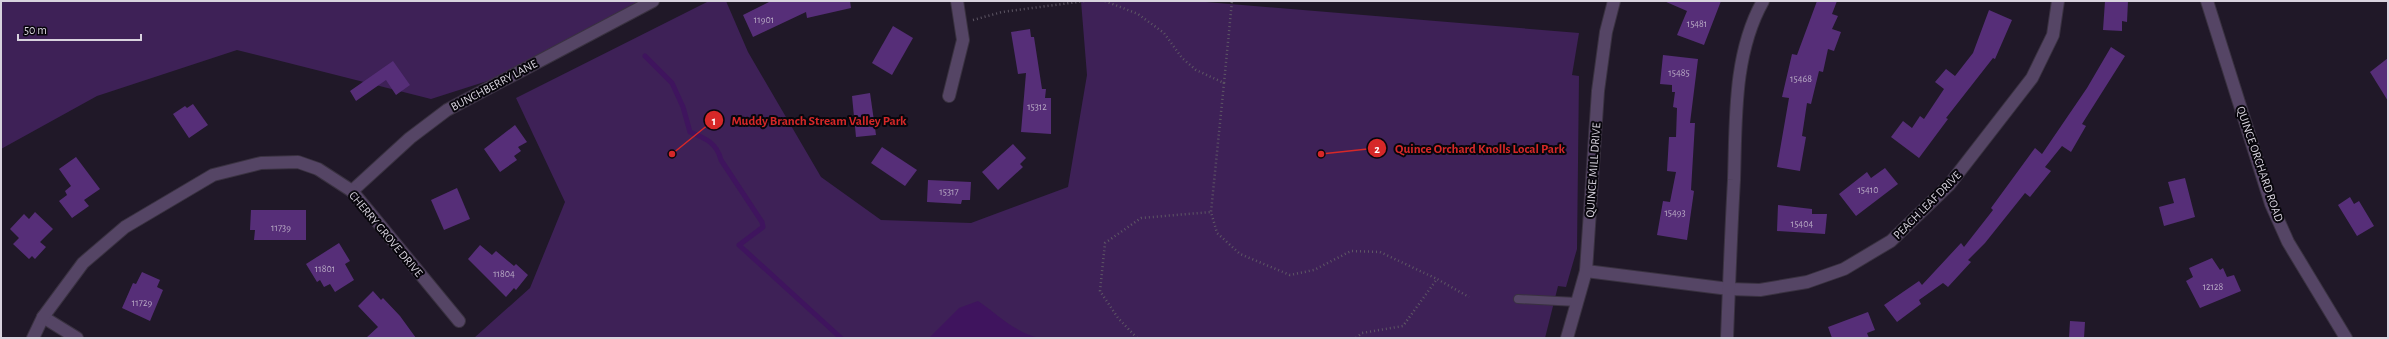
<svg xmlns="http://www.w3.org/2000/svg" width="2389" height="339" font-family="'Alegreya Sans',sans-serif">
  <rect width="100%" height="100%" fill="#201828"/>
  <g fill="#3e2157">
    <polygon points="1,1 653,1 522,70 431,99 237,50 97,96 1,149"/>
    <polygon points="709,1 726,1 748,52 821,177 881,220 971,223 1068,187 1087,75 1081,1 1194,1 1579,33 1572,75 1579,76 1577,249 1566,287 1558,286 1545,338 474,338 530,288 565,202 516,98"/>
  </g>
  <path fill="#3f145e" d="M978 301C997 314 1019 336 1042 338H929L959 308Z"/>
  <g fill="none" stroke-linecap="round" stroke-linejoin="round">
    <path stroke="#3f145e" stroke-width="5" d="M645 56 672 83 683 107 690 132C705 138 717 143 721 160L762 222 763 227 739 245 841 338"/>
  </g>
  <g fill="#562e78">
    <polygon points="771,1 850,1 851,8 807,18 806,12 753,37 743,15"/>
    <polygon points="1664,1 1721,1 1704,45 1677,35 1687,11"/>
    <polygon points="1817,1 1837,1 1832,14 1838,16 1832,29 1841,32 1834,51 1828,49 1823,72 1819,71 1811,104 1807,103 1802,136 1806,137 1800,171 1777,167 1789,98 1782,97 1792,54 1797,55"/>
    <polygon points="2105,1 2128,1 2127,22 2122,21 2122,31 2103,30"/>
    <polygon points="1989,10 2012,20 1995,59 1993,58 1946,118 1948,119 1919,158 1891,137 1903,121 1912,128 1920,116 1924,119 1944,89 1935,82 1946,69 1955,76 1973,53"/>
    <polygon points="893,26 913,38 892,75 872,63"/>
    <polygon points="1030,29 1031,37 1034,37 1042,89 1046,89 1045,98 1051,98 1051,134 1021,132 1026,73 1018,74 1011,32"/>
    <polygon points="2111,47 2125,56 2082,124 2086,126 2071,152 2062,146 2045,167 2051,171 2030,197 2025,193 1985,243 1968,260 1971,262 1948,287 1943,283 1919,300 1921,304 1897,322 1884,305 1919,281 1922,285 1961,243 1964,247 1993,210 1991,208 2035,148 2042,154 2087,88"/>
    <polygon points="1663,55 1698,59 1690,123 1695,123 1691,190 1694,191 1687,240 1657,235 1663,201 1670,202 1676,172 1667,171 1669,137 1676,137 1677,108 1673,107 1675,92 1672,92 1672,85 1660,84"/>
    <polygon points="2388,58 2388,101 2370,72"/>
    <polygon points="393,61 410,85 396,95 386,80 356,101 350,91"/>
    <polygon points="870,93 876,135 856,137 852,96"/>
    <polygon points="193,104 208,125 189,138 173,114 185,106 187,108"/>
    <polygon points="515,125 527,142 518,147 521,151 514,156 517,160 500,172 484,149"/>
    <polygon points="1013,144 1026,158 1020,164 1023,167 998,190 982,172"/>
    <polygon points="882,147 917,170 905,186 871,163"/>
    <polygon points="76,157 100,189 84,200 89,206 72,218 59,201 67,195 65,191 71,186 59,169"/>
    <polygon points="1885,168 1898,184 1856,216 1839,194 1867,172 1871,178"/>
    <polygon points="2185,178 2195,217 2164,226 2159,207 2174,203 2168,182"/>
    <polygon points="928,180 971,182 970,200 962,200 961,204 927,202"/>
    <polygon points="457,188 470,219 444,230 431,200"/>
    <polygon points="2350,197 2354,204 2359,201 2374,226 2357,236 2338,205"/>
    <polygon points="1778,205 1812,209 1812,214 1827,214 1825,234 1777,231"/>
    <polygon points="251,210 306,210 306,240 254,240 255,230 250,230"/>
    <polygon points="35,212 53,229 40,242 46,247 35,259 32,256 29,259 13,244 19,238 10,229 24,214 29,219"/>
    <polygon points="339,243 350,261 345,264 354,280 335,292 330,284 324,287 320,280 317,282 306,264"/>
    <polygon points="480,245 492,255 496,251 514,266 516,264 528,275 516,290 514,288 506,297 468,259"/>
    <polygon points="2212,258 2220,270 2223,268 2227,277 2234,275 2241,291 2200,308 2186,281 2193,277 2189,268"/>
    <polygon points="142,272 160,280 157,287 163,290 150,321 122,308 133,283 136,284"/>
    <polygon points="373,291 381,300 383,298 400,316 416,338 366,338 378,327 358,306"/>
    <polygon points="1868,312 1875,330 1867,333 1869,338 1832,338 1828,327"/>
    <polygon points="2070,321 2085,322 2084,338 2069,338"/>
  </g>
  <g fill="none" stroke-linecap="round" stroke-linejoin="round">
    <g stroke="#3a3241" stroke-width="10">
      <polyline id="service" points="1518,299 1577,302"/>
    </g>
    <g stroke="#3a3241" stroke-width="14">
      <g id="minor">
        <polyline points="949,96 963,40 957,1"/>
        <polyline points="352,191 410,138 447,110 653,1"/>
        <polyline points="1586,271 1729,289 1760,290 1807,282 1844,269 1891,241 1949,185 2032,78 2053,35 2058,1"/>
        <polyline points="43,317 77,338"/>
        <polyline points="33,338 43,317 83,263 125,227 213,175 261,163 298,162 318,169 352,191 459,321"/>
        <polyline points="1567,338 1586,271 1598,91 1606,32 1614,1"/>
        <path d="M1727 338C1729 285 1731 232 1734 180 1736 121 1733 54 1763 1"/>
      </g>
    </g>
    <g stroke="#3a3241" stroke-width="14">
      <polyline id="tertiary" points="2207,1 2271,204 2288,242 2346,338"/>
    </g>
    <g stroke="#5e5765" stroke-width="2.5" stroke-dasharray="1 3" stroke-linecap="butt">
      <polyline points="1105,1 1138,14 1164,33 1182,58 1196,70 1224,83 1232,1"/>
      <polyline points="973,20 1002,12 1085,1"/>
      <polyline points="1224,83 1211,212 1217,233 1240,254 1290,275 1314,270 1351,251 1380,252 1437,279"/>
      <polyline points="1137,338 1118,318 1100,291 1105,243 1141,218 1211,212"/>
      <polyline points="1356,338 1362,333 1403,326 1437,279 1469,297"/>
    </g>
    <use href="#service" stroke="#554565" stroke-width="8"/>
    <use href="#minor" stroke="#554565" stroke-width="12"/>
    <use href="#tertiary" stroke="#554565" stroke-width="12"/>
  </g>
  <g text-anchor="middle" stroke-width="4" stroke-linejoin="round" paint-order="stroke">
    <g font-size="10" fill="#b8aac4">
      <text x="764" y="23">11901</text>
      <text x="1697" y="27">15481</text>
      <text x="1679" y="76">15485</text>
      <text x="1801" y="82">15468</text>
      <text x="1037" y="110">15312</text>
      <text x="1868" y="193">15410</text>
      <text x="949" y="195">15317</text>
      <text x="1675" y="216">15493</text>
      <text x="1802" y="227">15404</text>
      <text x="281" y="231">11739</text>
      <text x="325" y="272">11801</text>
      <text x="504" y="277">11804</text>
      <text x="2213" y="290">12128</text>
      <text x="142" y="306">11729</text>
    </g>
    <g font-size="12" fill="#d8d3de" stroke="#08060c">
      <text transform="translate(494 85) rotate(-28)" y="4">BUNCHBERRY LANE</text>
      <text transform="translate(2260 164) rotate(71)" y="4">QUINCE ORCHARD ROAD</text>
      <text transform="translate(1593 170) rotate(-86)" y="4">QUINCE MILL DRIVE</text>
      <text transform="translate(1927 205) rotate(-45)" y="4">PEACH LEAF DRIVE</text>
      <text transform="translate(386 234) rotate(50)" y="4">CHERRY GROVE DRIVE</text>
    </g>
  </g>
  <path fill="none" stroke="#d62828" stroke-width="1.5" d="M672 154L714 120M1321 154L1377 148"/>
  <g fill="#d62828" stroke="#08060c" stroke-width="1.5">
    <circle cx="672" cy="154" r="4"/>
    <circle cx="1321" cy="154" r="4"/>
    <circle cx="714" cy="120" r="10"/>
    <circle cx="1377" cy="148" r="10"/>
  </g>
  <g font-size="12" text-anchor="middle" font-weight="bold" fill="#fff">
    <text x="714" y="125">1</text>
    <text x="1377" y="153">2</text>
  </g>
  <g font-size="13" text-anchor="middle" font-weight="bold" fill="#d62828" stroke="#08060c" stroke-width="4" stroke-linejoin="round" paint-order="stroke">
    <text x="819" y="125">Muddy Branch Stream Valley Park</text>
    <text x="1480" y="153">Quince Orchard Knolls Local Park</text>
  </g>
  <rect width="2389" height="339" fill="none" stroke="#d8d3de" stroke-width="4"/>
  <path d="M18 34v6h123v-6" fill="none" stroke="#d8d3de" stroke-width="2"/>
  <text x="24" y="34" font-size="12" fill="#d8d3de" stroke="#08060c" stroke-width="3" paint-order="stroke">50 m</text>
</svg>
